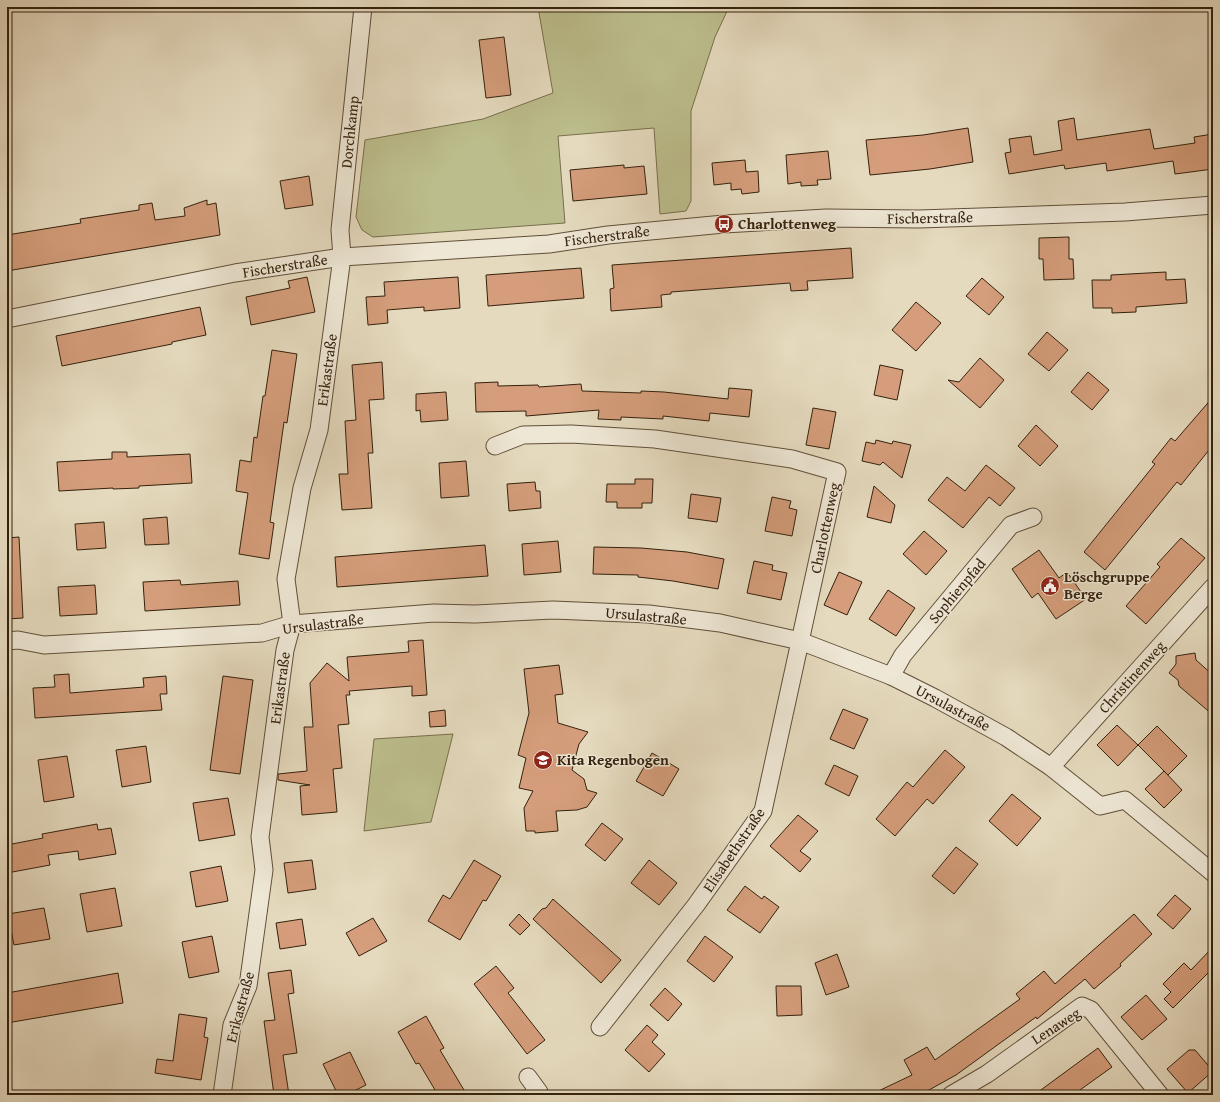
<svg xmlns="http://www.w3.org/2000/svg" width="1220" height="1102" font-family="'Gentium Book Plus',serif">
  <rect width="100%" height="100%" fill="#e5dabe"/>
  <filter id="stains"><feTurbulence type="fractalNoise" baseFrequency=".005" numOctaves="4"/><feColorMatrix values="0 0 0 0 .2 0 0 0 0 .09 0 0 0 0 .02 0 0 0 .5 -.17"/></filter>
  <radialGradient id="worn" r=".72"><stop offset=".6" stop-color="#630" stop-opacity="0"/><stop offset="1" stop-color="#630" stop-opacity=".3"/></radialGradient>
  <g fill="#bcbd8c" stroke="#786f4c">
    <polygon points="538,7 729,7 715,37 691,111 691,201 686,211 660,214 654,128 558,136 565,223 373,237 362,230 356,217 365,140 483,119 553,93"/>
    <polygon points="453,734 431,822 364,831 374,739"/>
  </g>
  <g fill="#d59d7b" stroke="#34210d">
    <polygon points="504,37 511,95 486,98 479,40"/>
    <polygon points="1074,118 1077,140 1150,129 1154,149 1195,143 1194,137 1213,134 1213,169 1175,174 1173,161 1107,171 1106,163 1065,169 1064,165 1009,174 1005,153 1011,152 1009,139 1031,136 1034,155 1062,150 1058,121"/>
    <polygon points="968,128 973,162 930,169 870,175 866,140 923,135"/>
    <polygon points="828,151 831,179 817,180 818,185 801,186 801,182 788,184 786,155"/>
    <polygon points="745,160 746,172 758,171 759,192 742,194 741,189 731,190 731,183 714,185 712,163"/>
    <polygon points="624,165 624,168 644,166 647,194 573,201 570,170"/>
    <polygon points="309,176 313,205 285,209 280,181"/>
    <polygon points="207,200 207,205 216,203 220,235 7,271 7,235 81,223 80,219 139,210 139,205 152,203 155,220 185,216 184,208"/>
    <polygon points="1069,237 1069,259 1073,259 1074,279 1044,280 1043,259 1039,259 1039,238"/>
    <polygon points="851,248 853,278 807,281 808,290 791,291 790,283 671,292 671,294 661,295 662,307 611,311 610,289 614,288 612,265"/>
    <polygon points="581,268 584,298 488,306 486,275"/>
    <polygon points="1166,272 1166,280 1185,279 1187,303 1136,307 1136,312 1112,313 1112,308 1093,308 1092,280 1111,280 1111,275"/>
    <polygon points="307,277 315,312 251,325 246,297 290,288 288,281"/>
    <polygon points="458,277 460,308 424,311 424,307 387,310 388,323 368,325 366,297 385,296 384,282"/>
    <polygon points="982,278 1004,297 989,315 966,296"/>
    <polygon points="916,302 941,323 916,351 892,330"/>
    <polygon points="200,307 206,335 172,342 172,344 62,366 56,336"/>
    <polygon points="1047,332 1068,350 1049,371 1028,354"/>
    <polygon points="272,350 297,354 287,423 284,422 270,522 274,523 269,559 239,554 248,493 236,491 240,460 251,462 254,437 257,438 263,396 265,396"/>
    <polygon points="980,358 1004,380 980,408 948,380 959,382"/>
    <polygon points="382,362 384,399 369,400 373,453 368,453 372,508 342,510 339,474 348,474 345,421 356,420 352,365"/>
    <polygon points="880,365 903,370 897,400 874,395"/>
    <polygon points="1088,372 1109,390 1092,410 1071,392"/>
    <polygon points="498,382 498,386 538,385 539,387 581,384 582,391 641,393 641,391 664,392 728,399 729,388 752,390 749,417 710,413 709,421 663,416 663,419 621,417 621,420 598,419 599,410 526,416 526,411 476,412 475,383"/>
    <polygon points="446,392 448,420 421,422 420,410 416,411 416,394"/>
    <polygon points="1213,397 1213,445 1181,485 1177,482 1105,570 1084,552 1155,464 1152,462 1171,438 1175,441"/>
    <polygon points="813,408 836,412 829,449 806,445"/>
    <polygon points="1036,425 1058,446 1040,466 1018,446"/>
    <polygon points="876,440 892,444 893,441 911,445 902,478 883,462 880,465 862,461 866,442 875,444"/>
    <polygon points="112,452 127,452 127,457 190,454 192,483 139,486 139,488 113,489 113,488 59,491 57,462 112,459"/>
    <polygon points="466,461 469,496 441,498 439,463"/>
    <polygon points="986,465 1015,488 1000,506 989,497 963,528 928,500 947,477 965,491"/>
    <polygon points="635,479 653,479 652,503 642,503 642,508 617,508 617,502 606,502 607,484 635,484"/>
    <polygon points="535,482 536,491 540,491 541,508 509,511 507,484"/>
    <polygon points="874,486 895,505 891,523 867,517"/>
    <polygon points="691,494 721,498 717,522 688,518"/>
    <polygon points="772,497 791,501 789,508 797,510 792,536 765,531"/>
    <polygon points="167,517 169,544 145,545 143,519"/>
    <polygon points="104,522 106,548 77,550 75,524"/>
    <polygon points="924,531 947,551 926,575 903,554"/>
    <polygon points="19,537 23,618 7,619 7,538"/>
    <polygon points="1181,538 1205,558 1146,624 1126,606 1160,567 1157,564"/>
    <polygon points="558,541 561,572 524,575 522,544"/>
    <polygon points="485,545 488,576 337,587 335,557"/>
    <polygon points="594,547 641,548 687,552 724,559 718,589 673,581 638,577 638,575 593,574"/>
    <polygon points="1039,550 1059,578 1067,572 1086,599 1056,619 1038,593 1032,598 1012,569"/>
    <polygon points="754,561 773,565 772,570 787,573 781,600 747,593"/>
    <polygon points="839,572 862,582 847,615 824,605"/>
    <polygon points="180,580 181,585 238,581 240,605 145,611 143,582"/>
    <polygon points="95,585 97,614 60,616 58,587"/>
    <polygon points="888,590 915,608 896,636 869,619"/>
    <polygon points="423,640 427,695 412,696 412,686 349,691 350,695 346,695 349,724 338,725 342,768 333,769 337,812 302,815 300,786 310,785 278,780 278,774 307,771 304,727 313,727 310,683 327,663 349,681 347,657 409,652 408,641"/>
    <polygon points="1195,653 1196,660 1213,675 1213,715 1179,686 1178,680 1169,673 1176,664 1176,656"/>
    <polygon points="559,665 563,694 555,695 558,723 588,732 579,744 572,770 584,779 587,790 597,793 587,807 577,810 556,811 558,831 535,833 535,831 526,831 524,808 533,791 519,788 526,758 518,755 529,713 524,669"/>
    <polygon points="69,674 70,693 144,687 143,678 166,676 167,694 160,694 162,710 35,718 33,688 55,687 54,675"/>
    <polygon points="223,676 253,680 240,774 210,770"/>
    <polygon points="843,709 868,719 854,749 830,739"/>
    <polygon points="445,710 446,726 430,727 429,712"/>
    <polygon points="1117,725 1138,745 1118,766 1097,745"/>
    <polygon points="1157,726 1187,756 1168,775 1138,745"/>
    <polygon points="146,746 151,782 122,787 116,750"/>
    <polygon points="945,750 965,767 933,804 927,799 895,836 876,819 907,782 913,787"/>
    <polygon points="652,753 679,769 663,796 636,781"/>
    <polygon points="67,756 74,797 44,802 38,760"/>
    <polygon points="834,765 858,776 849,796 825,784"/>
    <polygon points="1164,771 1182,790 1164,808 1145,789"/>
    <polygon points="1012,794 1041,818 1017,846 989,821"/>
    <polygon points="228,798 235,835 199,841 193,803"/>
    <polygon points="798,815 818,831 800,851 811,859 800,872 770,846"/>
    <polygon points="602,823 623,839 605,861 585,845"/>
    <polygon points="97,824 98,830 111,828 116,854 79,860 78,851 48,855 50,865 7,873 7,845 43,838 42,834"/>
    <polygon points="956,847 978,864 954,894 932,876"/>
    <polygon points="312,860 316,889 288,893 284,863"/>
    <polygon points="474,860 501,876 486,901 483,900 460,940 428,921 443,895 450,899"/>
    <polygon points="649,860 677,883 659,905 631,883"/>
    <polygon points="221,866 228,901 196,907 190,872"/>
    <polygon points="745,886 762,899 764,896 779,907 760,933 727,910"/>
    <polygon points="115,888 122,926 87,932 80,894"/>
    <polygon points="1175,895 1191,909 1173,929 1157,915"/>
    <polygon points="553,899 621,960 601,983 533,919 542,909 546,908"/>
    <polygon points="44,908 50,939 14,945 8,914"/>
    <polygon points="519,914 530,925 520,935 509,925"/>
    <polygon points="1134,914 1152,934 1120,964 1121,966 1094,989 1085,979 1037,1019 1036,1017 956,1075 920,1095 870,1095 912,1075 904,1060 927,1047 935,1060 1020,999 1016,994 1044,971 1055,984"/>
    <polygon points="373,918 387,941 359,956 346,933"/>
    <polygon points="302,919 306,945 280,949 276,923"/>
    <polygon points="212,936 219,972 189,978 182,942"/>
    <polygon points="705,936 733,957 714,982 687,961"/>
    <polygon points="1213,947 1213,968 1173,1008 1164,999 1171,992 1163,984 1184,963 1191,970"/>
    <polygon points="837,954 849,987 826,995 815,963"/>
    <polygon points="496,966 514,988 508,993 545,1040 527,1054 474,984"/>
    <polygon points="291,970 294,993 288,994 297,1053 283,1055 289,1095 274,1095 264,1021 275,1020 268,973"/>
    <polygon points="118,973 123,1003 7,1023 7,993"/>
    <polygon points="776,986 801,986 802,1015 777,1016"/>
    <polygon points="665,988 682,1004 668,1021 650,1005"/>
    <polygon points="1146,995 1167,1019 1142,1040 1121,1017"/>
    <polygon points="179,1014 207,1018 204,1037 208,1038 201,1080 155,1073 157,1059 173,1061"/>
    <polygon points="426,1016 444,1048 440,1050 467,1095 438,1095 419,1063 416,1064 398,1032"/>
    <polygon points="647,1025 658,1035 652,1042 665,1054 649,1072 625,1050"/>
    <polygon points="1098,1048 1112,1067 1073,1095 1034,1095"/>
    <polygon points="1189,1050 1195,1050 1213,1071 1188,1093 1167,1069"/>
    <polygon points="350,1052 366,1085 346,1095 338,1095 323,1064"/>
  </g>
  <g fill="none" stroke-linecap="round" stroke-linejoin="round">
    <g stroke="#604f39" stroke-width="19">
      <g id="street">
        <polyline points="7,319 235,273 342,257 549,244 608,235 724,224 826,218 919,219 1125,212 1213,205"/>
        <polyline points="495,446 523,435 571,434 655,439 792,459 837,472 763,811 696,905 600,1027"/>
        <polyline points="7,641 18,640 44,645 262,633 292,624 434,613 475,614 553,610 649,614 720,623 800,641 891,676 935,698 1006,737 1051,767 1100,806 1125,800 1213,873"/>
        <polyline points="891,676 903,655 1011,525 1033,517"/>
        <polyline points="1051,767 1213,587"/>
        <polyline points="528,1077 539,1092 532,1095"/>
        <polyline points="222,1095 232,1025 248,986 264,870 260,837 285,650 292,624 286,579 302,488 319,430 342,257 340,230 363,7"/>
        <polyline points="951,1095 987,1074 1082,1006 1091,1010 1160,1095"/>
      </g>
    </g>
    <use href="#street" stroke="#eee7d5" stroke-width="17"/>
  </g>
  <defs>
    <g id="bus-disc" transform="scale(1)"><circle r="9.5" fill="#8f2418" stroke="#eee7d5"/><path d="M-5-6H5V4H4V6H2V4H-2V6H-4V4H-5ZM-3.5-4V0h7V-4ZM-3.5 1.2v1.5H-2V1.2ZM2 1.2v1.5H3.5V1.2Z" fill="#fff"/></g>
    <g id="civic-disc" transform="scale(1)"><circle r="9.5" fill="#8f2418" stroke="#eee7d5"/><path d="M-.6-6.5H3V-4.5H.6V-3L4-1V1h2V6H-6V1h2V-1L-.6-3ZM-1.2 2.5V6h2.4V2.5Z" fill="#fff"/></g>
    <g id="school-disc" transform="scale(1)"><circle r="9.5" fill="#8f2418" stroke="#eee7d5"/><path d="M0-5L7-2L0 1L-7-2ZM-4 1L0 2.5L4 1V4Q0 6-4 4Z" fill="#fff"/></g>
  </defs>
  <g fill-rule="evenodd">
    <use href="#bus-disc" x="724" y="224"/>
    <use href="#civic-disc" x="1050" y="586"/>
    <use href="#school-disc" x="543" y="760"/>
  </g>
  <g text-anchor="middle" stroke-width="3" stroke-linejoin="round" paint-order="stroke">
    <g font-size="15" fill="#34210d" stroke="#eee7d5">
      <text transform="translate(350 132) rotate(-84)" y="5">Dorchkamp</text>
      <text transform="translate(930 218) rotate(-1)" y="5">Fischerstraße</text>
      <text transform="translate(607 236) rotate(-7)" y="5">Fischerstraße</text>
      <text transform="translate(285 266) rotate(-9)" y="5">Fischerstraße</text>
      <text transform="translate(327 370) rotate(-82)" y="5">Erikastraße</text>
      <text transform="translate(825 528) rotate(-78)" y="5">Charlottenweg</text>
      <text transform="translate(957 591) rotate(-50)" y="5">Sophienpfad</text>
      <text transform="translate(646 616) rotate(5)" y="5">Ursulastraße</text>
      <text transform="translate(323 624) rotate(-7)" y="5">Ursulastraße</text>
      <text transform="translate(1132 677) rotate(-48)" y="5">Christinenweg</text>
      <text transform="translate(280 688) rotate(-82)" y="5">Erikastraße</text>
      <text transform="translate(953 708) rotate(28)" y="5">Ursulastraße</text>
      <text transform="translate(734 850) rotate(-56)" y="5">Elisabethstraße</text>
      <text transform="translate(240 1007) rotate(-75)" y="5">Erikastraße</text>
      <text transform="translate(1056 1026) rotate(-33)" y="5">Lenaweg</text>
    </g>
    <g font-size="15" font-weight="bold" fill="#34210d" stroke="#eee7d5" text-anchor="start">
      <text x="738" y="229">Charlottenweg</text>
      <text x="1064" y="582">Löschgruppe<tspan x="1064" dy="17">Berge</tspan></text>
      <text x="557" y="765">Kita Regenbogen</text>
    </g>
  </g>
  <rect width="1220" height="1102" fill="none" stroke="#e5dabe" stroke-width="24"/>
  <rect x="8" y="8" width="1204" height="1086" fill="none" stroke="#34210d" stroke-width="2"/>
  <rect x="12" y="12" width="1196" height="1078" fill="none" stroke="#34210d"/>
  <rect width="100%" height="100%" filter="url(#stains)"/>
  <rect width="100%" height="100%" fill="url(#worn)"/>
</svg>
